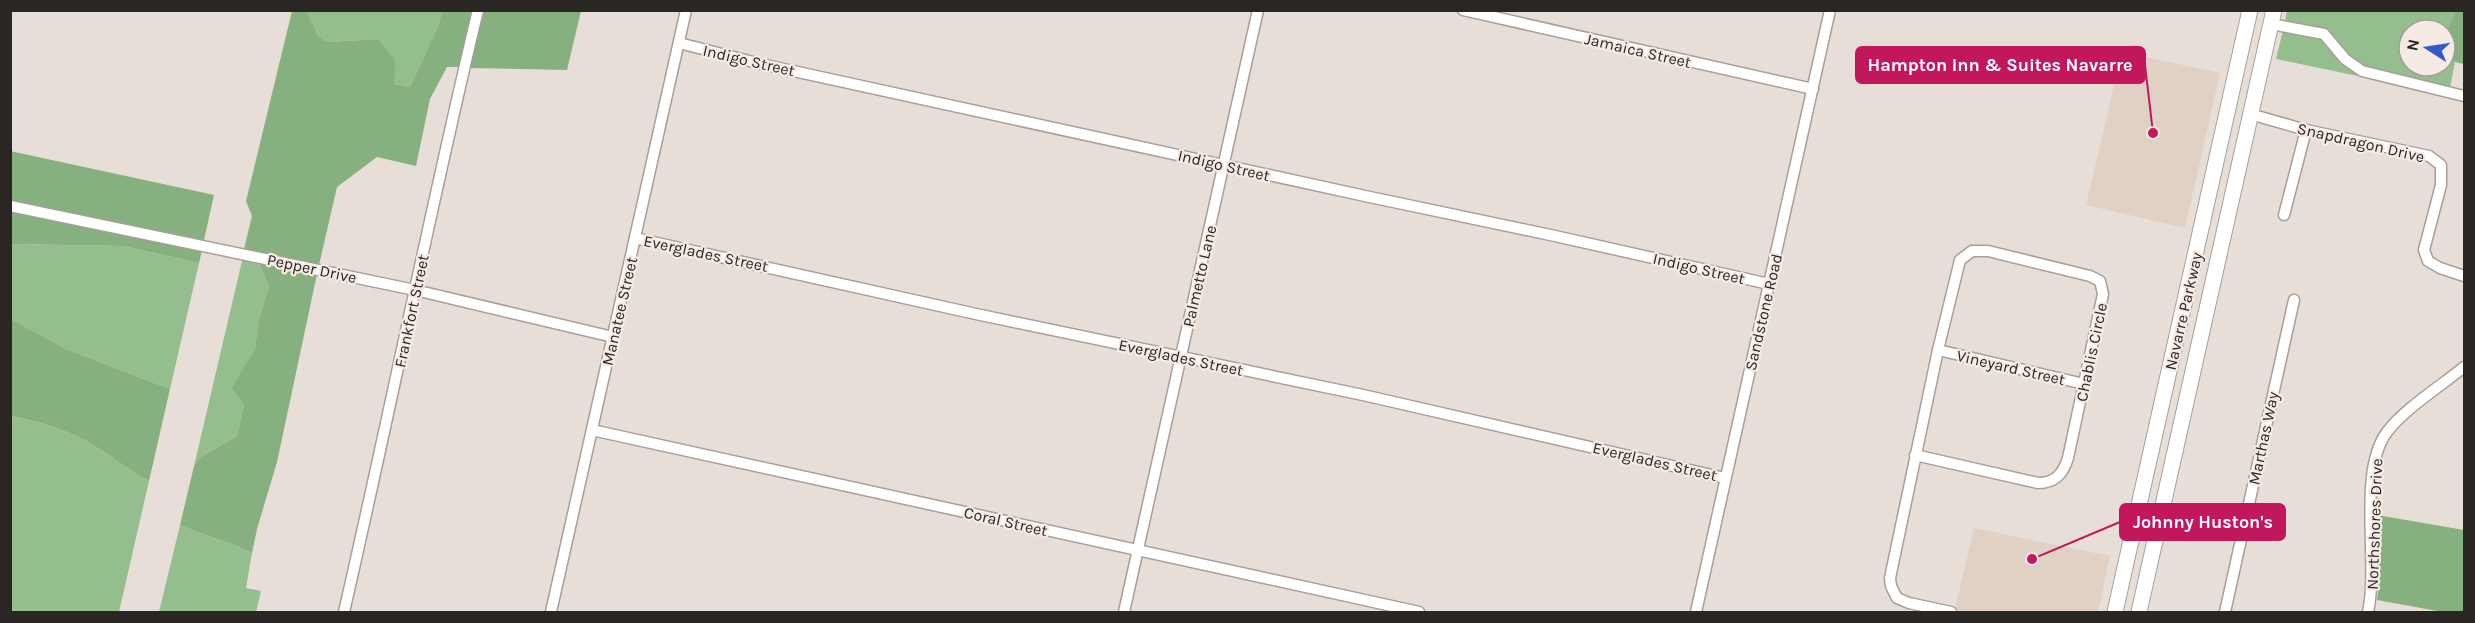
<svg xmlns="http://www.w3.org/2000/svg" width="2475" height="623" font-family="Karla,sans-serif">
  <rect width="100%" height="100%" fill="#e7ded7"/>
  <g fill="#e1d1c5">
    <polygon points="2122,52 2220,73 2185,228 2086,205"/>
    <polygon points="1974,528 2110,556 2098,612 1957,612 1955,609"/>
  </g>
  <g fill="#94be8e">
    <polygon points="307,11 442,11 438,26 410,87 394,84 378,39 327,42 318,36"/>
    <polygon points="2287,11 2456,11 2445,34 2445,30 2409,30 2409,66 2445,66 2445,52 2455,62 2450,88 2365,67 2349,56 2330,32 2285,21"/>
    <polygon points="2283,30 2322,38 2341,62 2415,88 2276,59"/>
    <polygon points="11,244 123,246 199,263 170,389 66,349 11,319"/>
    <polygon points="242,261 259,263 269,286 258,323 255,349 245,367 244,404 237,436 199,458 194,466"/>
    <path d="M10 416C41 422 72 431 98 448 116 459 130 471 149 481L119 612H11Z"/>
    <path d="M180 525C204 536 229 541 252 553L246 588 261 591 256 612H159Z"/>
  </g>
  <g fill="#86b07f">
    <polygon points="292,11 307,11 318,36 327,42 378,39 395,61 394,84 410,87 438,26 442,11 473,11 459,67 447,67 430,99 416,166 377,157 337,187 319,265 244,249 252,216 246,201"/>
    <polygon points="484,11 581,11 567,70 470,68"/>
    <polygon points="2456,11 2464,11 2464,64 2455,62 2445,52 2445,34"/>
    <polygon points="10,151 214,195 204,240 11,201"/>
    <polygon points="11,211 202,250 199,263 123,246 11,244"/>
    <path d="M242 258 317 274 277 462 257 529 252 553C229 541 204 536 180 525L194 466 199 458 237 436 244 404 232 388 255 349 258 323 269 286 259 263 242 261Z"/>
    <path d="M11 319 66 349 170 389 149 481C130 471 116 459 98 448 72 431 41 422 11 416Z"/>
    <polygon points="2377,515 2464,530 2464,612 2443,612 2377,600 2379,584"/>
  </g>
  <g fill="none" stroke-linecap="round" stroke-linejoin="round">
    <g stroke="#a89f98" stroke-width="13">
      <g id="minor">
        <polyline points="1463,10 1813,89"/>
        <polyline points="2271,24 2324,34 2345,59 2362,71 2464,96"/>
        <polyline points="679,43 761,64 1365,196 1555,236 1769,284"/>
        <polyline points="2250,114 2306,130 2429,156 2441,165 2441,185 2424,250 2428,261 2440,268 2464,276"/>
        <polyline points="10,206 415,290 613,337"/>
        <polyline points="2284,215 2306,130"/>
        <polyline points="635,238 976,314 1363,395 1725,478"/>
        <polyline points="1938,350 2084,384"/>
        <polyline points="592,430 1419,612"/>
        <path d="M1915 455 2038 483C2055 483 2063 474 2068 458L2103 294 2100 281 2090 276 1988 251H1972L1960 260 1938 350 1890 578 1891 586 1897 598 1909 603 1951 612"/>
        <polyline points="2138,508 2161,514"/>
        <path d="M344 612C390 412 430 210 478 10"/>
        <polyline points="551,612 686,10"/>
        <polyline points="1124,612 1258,10"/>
        <polyline points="1696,612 1830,10"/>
        <polyline points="2225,612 2294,300"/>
        <path d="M2368 612C2379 562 2357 472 2387 432 2404 409 2441 386 2464 367"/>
      </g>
    </g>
    <g stroke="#a89f98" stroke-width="17">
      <g id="highway">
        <polyline points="2115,612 2250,10"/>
        <polyline points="2139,612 2274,10"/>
      </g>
    </g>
    <use href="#minor" stroke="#fff" stroke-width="10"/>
    <use href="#highway" stroke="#fff" stroke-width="15"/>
  </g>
  <g text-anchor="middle" stroke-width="4.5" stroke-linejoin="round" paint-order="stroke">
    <g font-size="16" fill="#2a2623" stroke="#f5ebe4">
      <text transform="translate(1638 50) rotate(13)" y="6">Jamaica Street</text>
      <text transform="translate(749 60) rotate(13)" y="6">Indigo Street</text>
      <text transform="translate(2361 142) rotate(13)" y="6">Snapdragon Drive</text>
      <text transform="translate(1224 165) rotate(13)" y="6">Indigo Street</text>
      <text transform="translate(706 253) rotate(12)" y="6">Everglades Street</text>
      <text transform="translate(312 268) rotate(12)" y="6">Pepper Drive</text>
      <text transform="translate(1699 268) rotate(13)" y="6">Indigo Street</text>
      <text transform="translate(1199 276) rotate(-77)" y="6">Palmetto Lane</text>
      <text transform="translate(411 311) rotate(-78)" y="6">Frankfort Street</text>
      <text transform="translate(619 311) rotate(-77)" y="6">Manatee Street</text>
      <text transform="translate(2183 311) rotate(-77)" y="6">Navarre Parkway</text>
      <text transform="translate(1763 312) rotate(-77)" y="6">Sandstone Road</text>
      <text transform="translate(2091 352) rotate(-78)" y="6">Chablis Circle</text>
      <text transform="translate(1181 357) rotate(12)" y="6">Everglades Street</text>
      <text transform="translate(2011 367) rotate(13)" y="6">Vineyard Street</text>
      <text transform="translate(2263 438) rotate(-78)" y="6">Marthas Way</text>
      <text transform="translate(1655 461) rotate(13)" y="6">Everglades Street</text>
      <text transform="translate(1006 521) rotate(13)" y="6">Coral Street</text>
      <text transform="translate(2374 524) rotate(-88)" y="6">Northshores Drive</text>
    </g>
  </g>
  <path fill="none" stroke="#c2185b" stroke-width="2" d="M2153 133L2145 65M2032 559L2120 522"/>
  <g fill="#c2185b" stroke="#f5ebe4" stroke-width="2">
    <circle cx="2153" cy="133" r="6"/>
    <circle cx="2032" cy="559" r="6"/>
  </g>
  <g fill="#c2185b" stroke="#c2185b" stroke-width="2">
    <rect x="1856" y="47" width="289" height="36" rx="6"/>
    <rect x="2120" y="504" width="165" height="36" rx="6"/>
  </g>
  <g font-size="18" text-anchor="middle" font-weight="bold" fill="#fff">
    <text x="2000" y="71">Hampton Inn &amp; Suites Navarre</text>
    <text x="2203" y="528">Johnny Huston's</text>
  </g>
  <rect width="2475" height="623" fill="none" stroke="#2a2623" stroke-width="24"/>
  <g transform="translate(2427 48) rotate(282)"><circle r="28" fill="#f5ebe4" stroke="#a49c97" stroke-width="1.5"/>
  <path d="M0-4.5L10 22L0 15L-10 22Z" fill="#325aca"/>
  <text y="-9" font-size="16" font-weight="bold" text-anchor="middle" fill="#2a2623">N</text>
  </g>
</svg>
